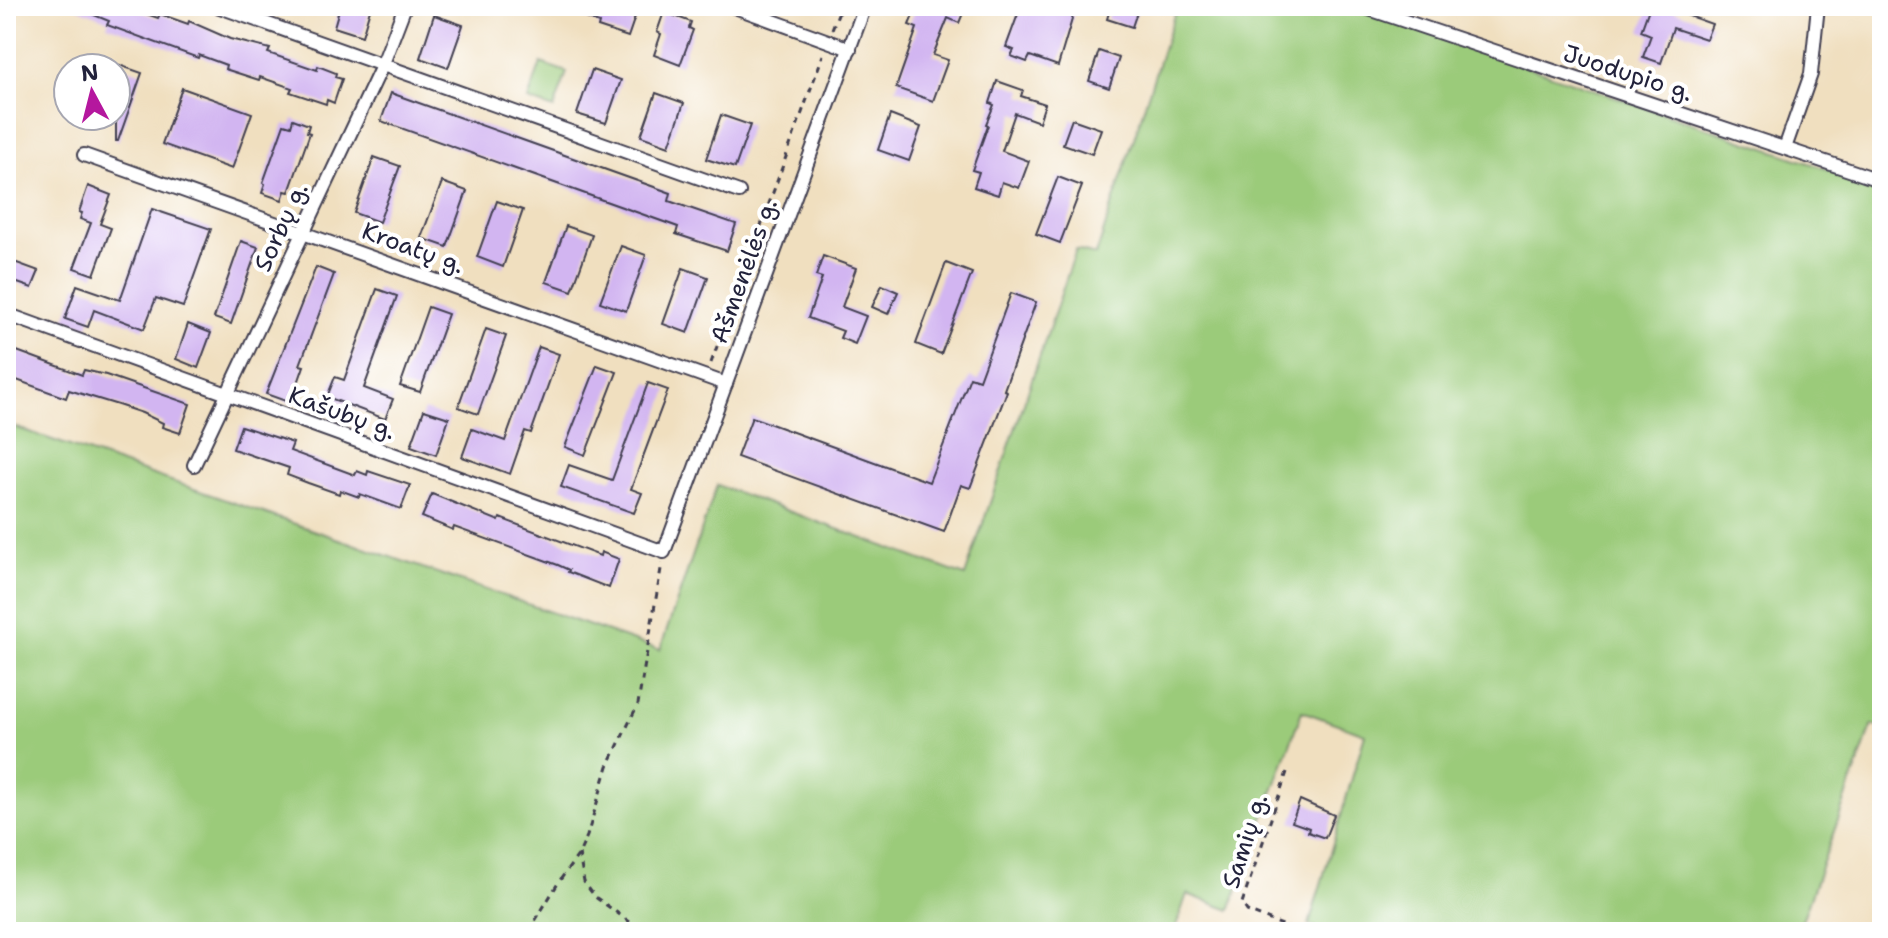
<svg xmlns="http://www.w3.org/2000/svg" width="1888" height="938" font-family="'Shantell Sans',sans-serif">
  <rect width="100%" height="100%" fill="#fff"/>
  <filter id="ink" filterUnits="userSpaceOnUse"><feTurbulence type="fractalNoise" baseFrequency=".0125" numOctaves="2"/><feDisplacementMap in="SourceGraphic" scale="16" xChannelSelector="R" yChannelSelector="G"/><feConvolveMatrix kernelMatrix="1 2 1 2 8 2 1 2 1" color-interpolation-filters="sRGB"/></filter>
  <filter id="wash" filterUnits="userSpaceOnUse"><feTurbulence type="fractalNoise" baseFrequency=".006" numOctaves="4" result="noise"/><feDisplacementMap in="SourceGraphic" scale="32" xChannelSelector="R" yChannelSelector="G"/><feGaussianBlur stdDeviation="1.8" result="paint"/><feColorMatrix in="noise" values="0 0 0 0 0 0 0 0 0 0 0 0 0 0 0 0 0 1.4 0 .05"/><feComposite in="paint" operator="in"/></filter>
  <g filter="url(#wash)">
    <rect width="100%" height="100%" fill="#f0dfbf"/>
    <g fill="#9bcb7a" stroke="#5e765a" stroke-width="2">
      <polygon points="1177,6 1350,6 1882,188 1882,728 1872,725 1798,932 1328,932 1309,925 1365,734 1302,711 1230,910 1187,894 1174,932 6,932 6,424 660,650 717,485 965,576 1076,250 1096,255"/>
      <polygon points="541,63 567,72 554,109 528,100"/>
    </g>
    <g id="blocks">
      <g fill="#d2b5f1">
        <polygon points="72,6 124,6 158,18 160,14 188,24 189,21 230,39 270,49 268,53 317,70 318,66 336,73 335,77 342,79 334,103 327,100 326,104 290,92 292,88 260,77 259,80 225,69 226,65 199,55 198,58 107,25 109,21"/>
        <polygon points="340,6 371,6 362,36 334,27"/>
        <polygon points="557,6 623,6 637,11 628,37 598,27 599,23 557,8"/>
        <polygon points="917,6 928,10 920,6 966,6 959,23 948,18 933,55 948,60 933,101 896,88 917,28 909,25"/>
        <polygon points="1021,6 1076,6 1058,66 1030,56 1027,62 1011,56 1014,50 1006,47"/>
        <polygon points="1111,6 1139,6 1132,27 1107,19"/>
        <polygon points="1650,6 1661,6 1712,24 1706,39 1673,28 1661,63 1643,57 1651,35 1641,31"/>
        <polygon points="664,12 691,22 689,28 693,30 680,65 654,55 661,34 657,32"/>
        <polygon points="434,15 463,25 448,68 420,58"/>
        <polygon points="1099,51 1119,58 1109,88 1089,81"/>
        <polygon points="116,64 142,73 118,141 116,141"/>
        <polygon points="592,70 621,80 606,123 577,114"/>
        <polygon points="997,81 1023,90 1021,96 1045,104 1039,122 1015,113 1002,151 1029,161 1019,188 1002,182 998,195 974,187 979,172 972,170 988,125 986,124 994,105 990,103"/>
        <polygon points="182,88 252,113 232,169 162,144"/>
        <polygon points="391,93 671,193 669,201 736,224 727,251 676,234 678,227 381,121"/>
        <polygon points="656,93 684,103 669,146 641,136"/>
        <polygon points="721,115 750,125 735,168 706,159"/>
        <polygon points="890,115 921,127 909,161 878,150"/>
        <polygon points="293,119 309,125 307,132 310,133 289,192 285,191 282,200 262,193 265,184 263,183 284,124 291,126"/>
        <polygon points="1072,119 1101,129 1092,154 1063,144"/>
        <polygon points="374,157 400,166 379,222 354,213"/>
        <polygon points="1058,177 1082,186 1060,243 1036,234"/>
        <polygon points="442,182 467,191 447,247 421,238"/>
        <polygon points="88,186 111,195 100,224 111,228 94,275 74,268 91,223 80,219 82,213 79,212"/>
        <polygon points="497,201 523,210 503,267 477,257"/>
        <polygon points="152,209 211,229 183,307 156,298 144,329 94,310 88,327 65,319 77,285 120,300"/>
        <polygon points="566,226 592,235 572,291 546,282"/>
        <polygon points="241,241 258,247 231,324 214,318"/>
        <polygon points="621,246 646,255 626,311 600,302"/>
        <polygon points="823,256 856,268 842,307 866,316 855,344 840,338 843,331 808,318 822,278 816,276"/>
        <polygon points="6,259 39,271 32,288 6,279"/>
        <polygon points="946,263 972,273 941,354 916,344"/>
        <polygon points="316,267 334,274 300,365 304,366 291,403 266,394"/>
        <polygon points="683,268 708,277 688,333 663,324"/>
        <polygon points="882,285 898,292 888,314 872,307"/>
        <polygon points="377,289 397,296 364,388 393,399 385,419 327,397 335,377 344,380"/>
        <polygon points="1011,293 1036,302 1004,390 1007,391 970,488 961,485 944,532 737,457 752,417 929,482 970,377 979,380"/>
        <polygon points="428,307 448,314 420,392 400,386"/>
        <polygon points="188,324 211,333 198,368 176,359"/>
        <polygon points="486,329 506,336 478,414 458,407"/>
        <polygon points="6,347 82,375 84,370 106,375 190,404 180,433 162,427 163,423 142,413 118,405 69,390 66,398 11,378 13,373 6,371"/>
        <polygon points="539,347 559,354 531,433 525,431 510,474 462,457 472,429 505,441"/>
        <polygon points="597,365 617,372 585,455 565,447"/>
        <polygon points="648,383 668,390 631,489 642,493 634,513 561,487 569,465 612,480"/>
        <polygon points="424,410 449,418 436,455 411,446"/>
        <polygon points="241,426 293,443 290,451 355,475 357,471 367,475 368,471 410,485 401,509 360,494 359,497 340,490 339,494 308,483 287,475 289,468 233,449"/>
        <polygon points="432,494 499,521 500,518 600,556 601,552 619,559 609,588 568,572 569,570 558,565 454,527 453,530 422,517"/>
        <polygon points="1300,800 1334,815 1325,838 1308,832 1309,828 1292,822"/>
      </g>
    </g>
  </g>
  <g filter="url(#ink)">
    <use href="#blocks" fill-opacity="0" stroke="#413e4f" stroke-width="2"/>
    <g fill="none" stroke-linecap="round" stroke-linejoin="round">
      <g stroke="#413e4f" stroke-width="16">
        <g id="minor">
          <polyline points="217,6 739,192"/>
          <polyline points="732,6 850,49"/>
          <polyline points="1360,6 1882,181"/>
          <polyline points="1785,148 1811,74 1818,6"/>
          <polyline points="84,155 726,384"/>
          <polyline points="6,314 664,552 865,6"/>
          <polyline points="194,465 382,66 405,6"/>
        </g>
      </g>
      <g stroke="#413e4f" stroke-width="3" stroke-dasharray="6 6" stroke-linecap="butt">
        <polyline points="832,29 841,6"/>
        <polyline points="711,363 823,55"/>
        <polyline points="1287,772 1242,903 1247,911 1300,932"/>
        <polyline points="579,854 584,882 595,897 644,932"/>
        <polyline points="532,932 535,921 560,880 579,854 587,836 608,766 638,704 662,563"/>
      </g>
      <use href="#minor" stroke="#fff" stroke-width="12"/>
    </g>
  </g>
  <g text-anchor="middle" stroke-width="8" stroke-linejoin="round" paint-order="stroke">
    <g font-size="24" fill="#22223b" stroke="#fff">
      <text transform="translate(1628 73) rotate(18)" y="8">Juodupio g.</text>
      <text transform="translate(281 227) rotate(-65)" y="8">Sorbų g.</text>
      <text transform="translate(413 248) rotate(20)" y="8">Kroatų g.</text>
      <text transform="translate(744 271) rotate(-70)" y="8">Ašmenėlės g.</text>
      <text transform="translate(342 413) rotate(20)" y="8">Kašubų g.</text>
      <text transform="translate(1245 841) rotate(-72)" y="8">Samių g.</text>
    </g>
  </g>
  <rect width="1888" height="938" fill="none" stroke="#fff" stroke-width="32"/>
  <g transform="translate(92 92) rotate(353)"><circle r="38" fill="#ffffff" stroke="#a7a7b1" stroke-width="2"/>
  <path d="M0-6L14 30L0 20L-14 30Z" fill="#b5179e"/>
  <text y="-12" font-size="22" font-weight="bold" text-anchor="middle" fill="#22223b">N</text>
  </g>
</svg>
